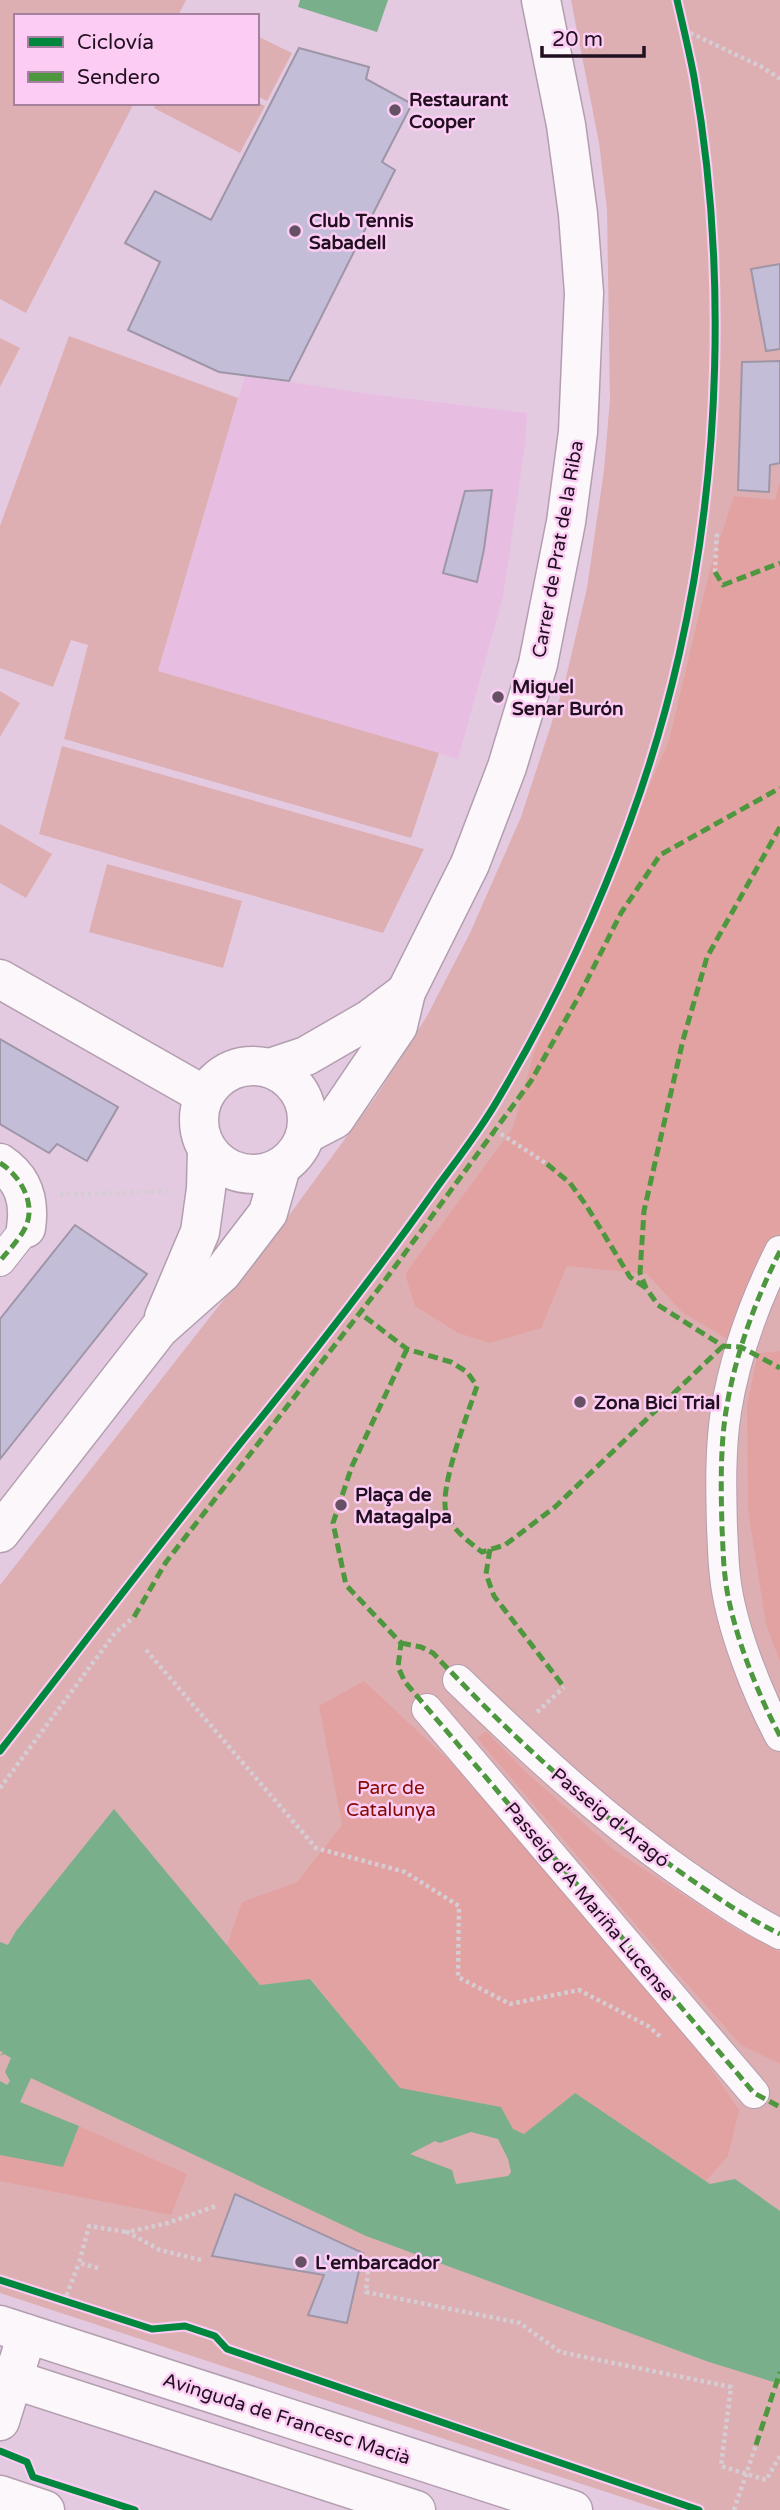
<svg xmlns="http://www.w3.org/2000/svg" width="780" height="2510" font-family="'Varela Round',sans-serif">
  <rect width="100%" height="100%" fill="#e4cae0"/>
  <polygon fill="#e7bee1" points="245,375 369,394 527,413 525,445 503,597 458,759 158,671"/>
  <g fill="#deafb2">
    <polygon points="0,0 186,0 178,16 16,16 16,103 134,103 26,313 0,299"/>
    <polygon points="571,0 780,0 780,2510 661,2510 0,2293 0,1585 279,1229 377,1095 427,1016 470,933 521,817 565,682 587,588 604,470 610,399 607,209 599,143"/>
    <polygon points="257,36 292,53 267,101 257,96"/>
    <polygon points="257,102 265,106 240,153 154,108 156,103"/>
    <polygon points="69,336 238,398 158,671 439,753 411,838 64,739 88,645 71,640 53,687 0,668 0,526"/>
    <polygon points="0,338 20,348 0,387"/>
    <polygon points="0,691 20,703 0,737"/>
    <polygon points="62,746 424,849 383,933 39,834"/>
    <polygon points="0,824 52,854 26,898 0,883"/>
    <polygon points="107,864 242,901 223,968 89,932"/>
  </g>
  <g fill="#e3a2a2">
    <polygon points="780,481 780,1266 741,1347 683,1313 647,1274 567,1266 541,1328 490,1343 458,1333 415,1306 405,1274 513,1128 534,1052 669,740 710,569 734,496 775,500"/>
    <polygon points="780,1351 780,1662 766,1624 748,1510 747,1405 758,1353"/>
    <polygon points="364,1681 475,1785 684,2029 739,2110 728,2156 706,2181 575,2093 525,2134 513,2129 501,2107 400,2089 311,1979 260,1985 227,1945 242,1902 297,1882 342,1825 319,1706"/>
    <polygon points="486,1731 526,1772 613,1849 737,1930 780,1952 780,2064 741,2045 670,1965 477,1738"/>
    <polygon points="79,2126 187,2174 171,2215 0,2181 0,2155 63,2167"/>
  </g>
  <g fill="#7aaf8b" fill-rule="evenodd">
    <polygon points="300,0 388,0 377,32 298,7"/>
    <path d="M114 1809 260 1985 310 1979 400 2088 501 2107 513 2129 524 2134 575 2093 710 2184 735 2179 780 2211V2384L709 2362 366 2236 31 2078 20 2102 79 2126 63 2167 0 2155V2081L7 2085 10 2081 5 2072 11 2058 4 2054 0 2056 3 2052 0 2051V1942L8 1945 16 1931ZM471 2132 498 2139 508 2159 511 2172 508 2176 456 2184 452 2170 410 2154 435 2141 440 2143Z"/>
  </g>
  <g fill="#c4bdd7" stroke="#9e95a7" stroke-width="2">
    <polygon points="299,48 369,67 366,79 412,104 382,162 395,170 289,381 219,372 128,330 160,262 125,243 155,191 211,220"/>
    <polygon points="780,264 780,349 766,351 751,269"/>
    <polygon points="780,361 780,463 770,465 769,492 738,490 742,362"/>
    <polygon points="492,490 484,549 477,582 443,573 465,491"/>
    <polygon points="0,1039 118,1107 87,1161 57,1144 49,1153 0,1124"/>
    <polygon points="75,1225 147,1274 0,1459 0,1319"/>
    <polygon points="235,2194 363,2253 347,2323 308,2315 324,2275 212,2256"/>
  </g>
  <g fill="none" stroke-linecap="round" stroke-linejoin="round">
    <g stroke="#b29eaf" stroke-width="32">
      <g id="pedestrian">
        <path d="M780 1251C755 1301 735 1355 726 1411 720 1449 721 1490 722 1528 723 1544 723 1560 725 1576 730 1625 757 1693 780 1736"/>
        <polyline points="0,1261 26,1228"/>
        <path d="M458 1680C530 1750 602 1817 685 1875 716 1896 746 1917 780 1934"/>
        <polyline points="427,1709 754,2093"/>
      </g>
    </g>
    <g stroke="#b29eaf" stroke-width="41">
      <g id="minor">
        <circle cx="253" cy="1120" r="54"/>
        <polyline points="270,1068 306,1056 370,1019 406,992"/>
        <polyline points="306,1134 335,1119 398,1026 406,992 470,864 507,767 538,664 566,522 578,432 584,293 578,214 566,125 541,0"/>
        <path d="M0 1163C24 1179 30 1201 26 1228"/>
        <polyline points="164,1317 200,1232 206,1189 207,1150"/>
        <polyline points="0,1533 159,1329 222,1273 268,1213 281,1167"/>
        <polyline points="0,2421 27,2334"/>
        <polyline points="0,2495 45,2510"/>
      </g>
    </g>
    <g stroke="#b29eaf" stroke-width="41">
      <polyline id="tertiary" points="0,979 204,1095"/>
    </g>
    <g stroke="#b29eaf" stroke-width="41">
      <g id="secondary">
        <polyline points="0,2325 573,2510"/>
        <polyline points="0,2375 416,2510"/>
      </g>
    </g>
    <g stroke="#d5cdd4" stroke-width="4.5" stroke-dasharray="3.5 3.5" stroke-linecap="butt">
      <polyline points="684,30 762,67 780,79"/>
      <polyline points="715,572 717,532"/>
      <polyline points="495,1130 547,1164"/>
      <polyline points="60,1195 170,1191"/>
      <polyline points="146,1650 316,1848 405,1872 459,1906 458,1977 510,2004 579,1990 648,2026 662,2038"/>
      <polyline points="537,1712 564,1687"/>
      <polyline points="0,1788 115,1633 134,1617"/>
      <polyline points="201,2260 160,2250 127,2232 168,2223 216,2206"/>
      <polyline points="98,2268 79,2263 89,2226 127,2232"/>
      <polyline points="368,2271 366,2292 520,2323 560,2352 731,2387 721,2466 766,2480 780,2456"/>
      <polyline points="64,2302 79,2263"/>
      <polyline points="734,2510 756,2445"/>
    </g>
    <use href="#pedestrian" stroke="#fbf7fa" stroke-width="30"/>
    <use href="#minor" stroke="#fbf7fa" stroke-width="38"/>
    <use href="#tertiary" stroke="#fbf7fa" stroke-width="38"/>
    <use href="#secondary" stroke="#fbf7fa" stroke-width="38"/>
    <g stroke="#4d973f" stroke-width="5" stroke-dasharray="10 5" stroke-linecap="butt">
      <polyline points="715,572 723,585 780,563"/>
      <polyline points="780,827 707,957 683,1040 644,1211 640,1273 646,1288 658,1305 723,1346 741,1347 780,1368"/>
      <path d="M0 1163C21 1176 38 1206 24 1230 18 1241 8 1251 0 1261"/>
      <polyline points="547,1164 570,1183 586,1205 630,1277 646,1288"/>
      <path d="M780 1251C755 1301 735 1355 726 1411 720 1449 721 1490 722 1528 723 1544 723 1560 725 1576 730 1625 757 1693 780 1736"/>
      <path d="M365 1317 407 1349 451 1362 467 1372 477 1386C468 1413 439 1488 446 1512 451 1529 469 1542 482 1552L505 1545 555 1507 723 1346"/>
      <polyline points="407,1349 352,1466 333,1523 346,1585 401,1643 398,1667 405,1682 754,2093 780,2107"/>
      <polyline points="490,1549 486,1574 494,1596 564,1687"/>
      <polyline points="134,1617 166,1562 380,1287 531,1081 579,996 621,913 660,855 780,788"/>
      <path d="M401 1643 421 1647 433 1653C508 1733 587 1806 676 1869 710 1893 743 1916 780 1934"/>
      <polyline points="756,2445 780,2372"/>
    </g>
    <g stroke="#fcccf5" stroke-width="11">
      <g id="cycleway">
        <path d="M0 1751C81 1647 161 1542 243 1440 310 1358 374 1276 435 1190 456 1161 479 1132 497 1101 578 965 644 810 679 655 721 471 727 263 694 77 689 51 683 26 677 0"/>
        <polyline points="0,2280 152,2329 185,2326 215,2336 227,2349 699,2510"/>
        <polyline points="0,2451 27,2462 33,2477 135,2510"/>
      </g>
    </g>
    <use href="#cycleway" stroke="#00873e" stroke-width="7"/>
  </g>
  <g fill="#655163" stroke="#fcccf5" stroke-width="2.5">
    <circle cx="395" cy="110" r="7"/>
    <circle cx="295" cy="231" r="7"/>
    <circle cx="498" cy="697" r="7"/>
    <circle cx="580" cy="1402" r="7"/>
    <circle cx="341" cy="1505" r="7"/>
    <circle cx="301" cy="2262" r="7"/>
  </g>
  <g text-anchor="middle" stroke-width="5" stroke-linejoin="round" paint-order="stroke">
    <g font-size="19" font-weight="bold" fill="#21101f" stroke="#fcccf5" text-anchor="start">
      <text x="409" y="106">Restaurant<tspan x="409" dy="22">Cooper</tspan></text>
      <text x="309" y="227">Club Tennis<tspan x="309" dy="22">Sabadell</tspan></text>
      <text x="512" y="693">Miguel<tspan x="512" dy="22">Senar Burón</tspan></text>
      <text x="594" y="1409">Zona Bici Trial</text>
      <text x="355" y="1501">Plaça de<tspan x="355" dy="22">Matagalpa</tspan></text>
      <text x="315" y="2269">L'embarcador</text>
    </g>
    <g font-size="19" fill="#21101f" stroke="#fcccf5">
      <text transform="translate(557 549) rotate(-80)" y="7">Carrer de Prat de la Riba</text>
      <text transform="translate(611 1817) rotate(39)" y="7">Passeig d'Aragó</text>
      <text transform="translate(590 1901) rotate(50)" y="7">Passeig d'A Mariña Lucense</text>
      <text transform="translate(287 2418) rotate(18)" y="7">Avinguda de Francesc Macià</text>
    </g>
    <g font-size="19" fill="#850a00" stroke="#fcccf5">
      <text x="391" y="1794">Parc de<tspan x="391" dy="22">Catalunya</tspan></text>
    </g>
  </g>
  <rect x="14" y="14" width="245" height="91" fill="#fcccf5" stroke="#a4819f" stroke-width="2"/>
  <rect x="28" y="37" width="35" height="10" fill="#00873e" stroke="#a4819f" stroke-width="2"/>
  <text x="77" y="49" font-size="21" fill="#21101f">Ciclovía</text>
  <rect x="28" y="72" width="35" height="10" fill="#4d973f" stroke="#a4819f" stroke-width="2"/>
  <text x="77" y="84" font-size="21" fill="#21101f">Sendero</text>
  <path d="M542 46v10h102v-10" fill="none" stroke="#21101f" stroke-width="3.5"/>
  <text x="552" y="46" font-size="21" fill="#21101f" stroke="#fcccf5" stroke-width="5" paint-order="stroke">20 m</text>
</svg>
